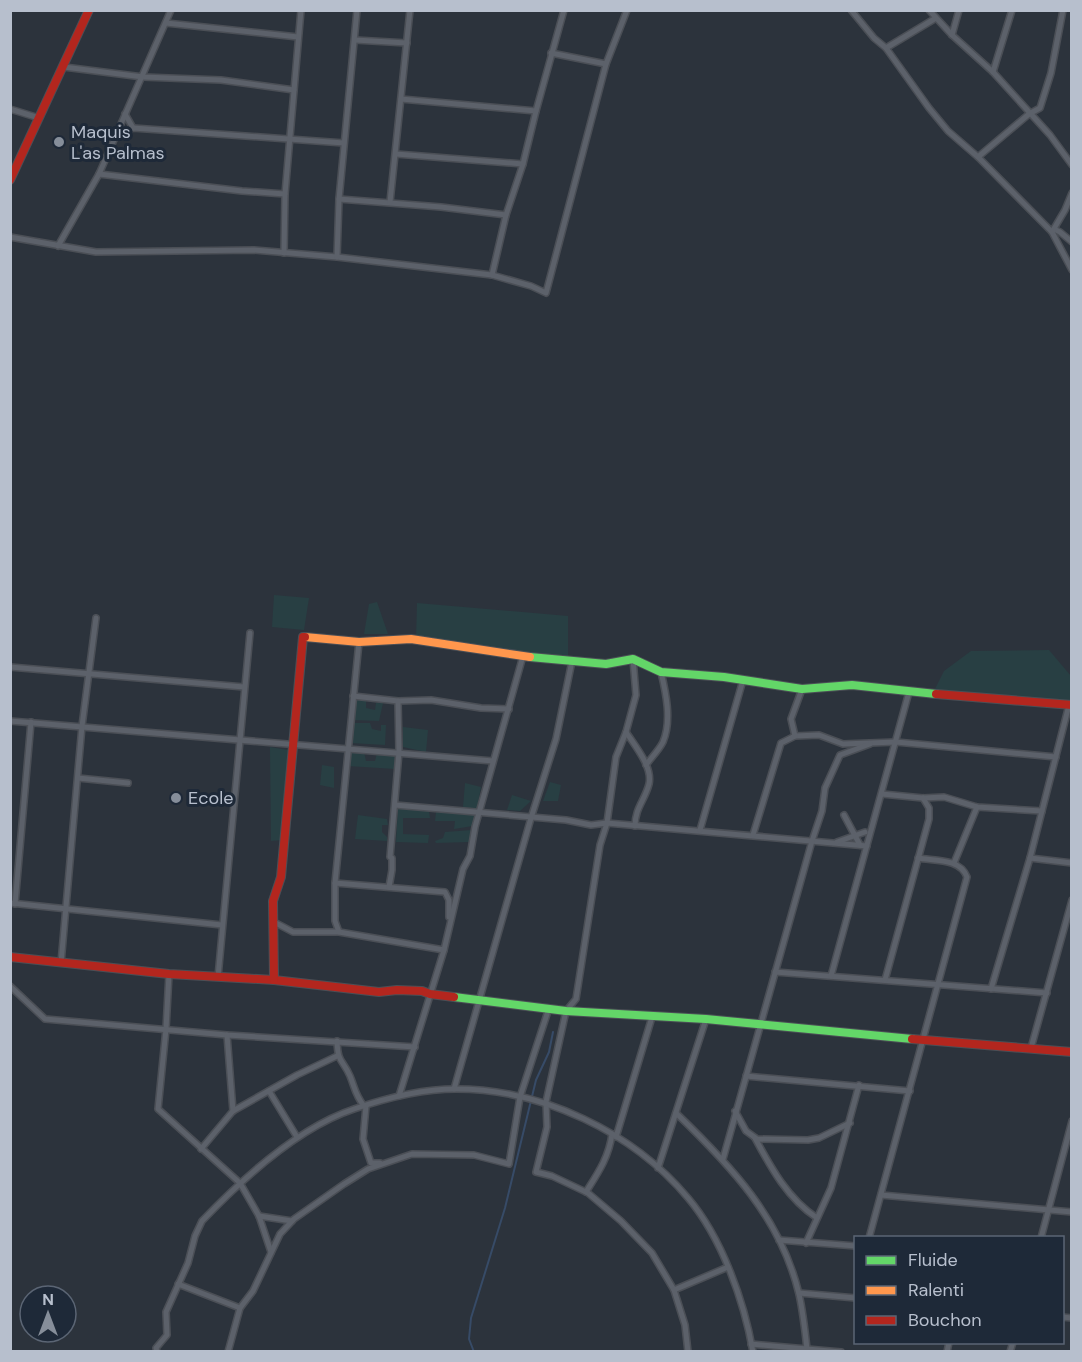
<svg xmlns="http://www.w3.org/2000/svg" width="1082" height="1362" font-family="'DM Sans',sans-serif">
<rect width="100%" height="100%" fill="#2c333c"/>
<!-- green -->
<g fill="#283f43">
<polygon points="274,595 309,598 304,630 272,627"/>
<polygon points="377,602 388,634 364,634 369,604"/>
<polygon points="417,603 568,616 568,660 416,639"/>
<polygon points="1049,650 1071,676 1071,703 934,691 944,671 971,651"/>
<polygon points="355,700 366,700 366,708 375,710 376,703 383,703 379,721 353,720"/>
<polygon points="353,723 370,723 372,729 381,731 381,725 386,725 385,745 351,743"/>
<polygon points="403,727 428,730 426,752 403,747"/>
<polygon points="270,747 288,750 283,840 271,841"/>
<polygon points="349,752 364,752 366,761 375,761 377,753 396,755 395,769 348,766"/>
<polygon points="322,765 334,767 334,788 320,785"/>
<polygon points="550,782 561,785 558,801 543,801"/>
<polygon points="465,783 481,787 477,809 463,807"/>
<polygon points="512,795 531,801 520,811 507,810"/>
<polygon points="398,808 429,811 430,818 403,818 403,834 429,835 428,843 396,842"/>
<polygon points="436,812 476,815 473,826 454,829 455,821 435,821"/>
<polygon points="358,815 387,819 388,825 382,825 382,832 387,837 387,841 355,839"/>
<polygon points="472,830 469,842 436,843 435,841 443,838 445,832"/>
</g>
<g fill="none" stroke-linecap="round" stroke-linejoin="round">
<!-- stream -->
<polyline stroke="#374b67" stroke-width="2" points="474,1352 469,1339 471,1318 505,1208 536,1080 549,1052 553,1032"/>
<!-- street casing -->
<g stroke="#4b4f56" stroke-width="8">
<g id="street">
<polyline points="851,10 874,38 886,48 929,108 948,131 978,157 1052,232 1072,270"/>
<polyline points="929,10 952,35 993,72 1050,135 1072,165"/>
<polyline points="166,23 298,37"/>
<polyline points="952,35 959,10"/>
<polyline points="355,40 407,43"/>
<polyline points="886,48 936,18"/>
<polyline points="551,53 606,64"/>
<polyline points="64,67 143,77 221,80 294,90"/>
<polyline points="993,72 1012,10"/>
<polyline points="401,99 536,111"/>
<polyline points="10,109 39,118"/>
<polyline points="125,114 133,128"/>
<polyline points="115,135 133,128 344,143"/>
<polyline points="396,154 523,164"/>
<polyline points="978,157 1029,114 1040,108 1051,73 1063,10"/>
<polyline points="99,174 242,191 285,194"/>
<polyline points="339,199 441,207 506,215"/>
<polyline points="390,202 410,10"/>
<polyline points="1054,229 1060,232 1072,242"/>
<polyline points="1052,232 1065,210 1072,193"/>
<polyline points="10,237 96,252 254,250 337,257 492,275 531,286 546,293 606,64 627,10"/>
<polyline points="58,246 99,174 171,10"/>
<polyline points="284,253 285,194 301,10"/>
<polyline points="337,257 339,199 357,10"/>
<polyline points="492,275 506,215 523,164 536,111 564,10"/>
<polyline points="633,659 636,695 626,732 616,757 607,823 600,845 576,999 566,1011 546,1102 547,1127 536,1172 552,1176 588,1193 621,1221 652,1253 674,1290 685,1325 688,1352"/>
<polyline points="10,667 244,687"/>
<polyline points="353,696 398,701 431,700 481,708 509,709"/>
<polyline points="10,721 493,761"/>
<path d="M 626,732 C 635,746 653,767 649,784 C 645,800 635,808 635,826"/>
<polyline points="795,736 819,735 843,744 896,742 1056,757"/>
<path d="M 646,765 C 651,758 659,750 663,742 C 672,721 666,693 661,672"/>
<polyline points="78,778 128,783"/>
<polyline points="882,794 923,798 944,797 977,807 1042,811"/>
<polyline points="395,805 566,820 591,825 607,823 867,846"/>
<polyline points="844,815 860,845"/>
<polyline points="700,830 743,680"/>
<polyline points="753,835 781,743 795,736 791,719 802,689"/>
<polyline points="837,842 865,832"/>
<polyline points="1030,858 1072,863"/>
<polyline points="954,863 977,807"/>
<polyline points="335,883 445,892 449,900 449,917"/>
<polyline points="389,887 392,870 392,858 390,857 399,752 398,701"/>
<polyline points="10,903 222,925"/>
<polyline points="15,904 31,722"/>
<polyline points="274,922 293,932 339,932 444,950"/>
<polyline points="339,932 335,921 335,883 359,642"/>
<polyline points="61,963 82,726 96,618"/>
<polyline points="775,972 1047,993"/>
<polyline points="169,974 166,1029 158,1109 240,1183 259,1216 271,1252"/>
<polyline points="831,976 909,692"/>
<polyline points="218,977 250,633"/>
<polyline points="885,980 929,819 929,808 923,798"/>
<polyline points="10,986 45,1019 227,1035 415,1047"/>
<polyline points="991,989 1030,858 1069,705"/>
<polyline points="227,1035 233,1111"/>
<path d="M 337,1041 C 338,1064 342,1058 350,1076 C 355,1088 355,1095 364,1106"/>
<polyline points="1031,1048 1072,900"/>
<polyline points="746,1076 910,1091"/>
<polyline points="454,1089 531,818 556,739 572,661"/>
<polyline points="269,1091 297,1137"/>
<polyline points="399,1096 444,950 463,869 470,856 475,827 523,656"/>
<polyline points="366,1106 363,1139 371,1163 380,1163"/>
<polyline points="735,1111 746,1131 757,1139 808,1140 819,1138 850,1123"/>
<path d="M 676,1113 C 730,1165 781,1218 799,1294 C 803,1312 805,1330 807,1349"/>
<polyline points="616,1137 652,1017"/>
<path d="M 755,1138 C 771,1168 788,1199 817,1218"/>
<polyline points="201,1149 233,1111 297,1075 337,1056"/>
<polyline points="723,1159 812,841 822,811 825,788 840,755 870,744"/>
<polyline points="658,1168 706,1019"/>
<path d="M 586,1192 C 598,1173 609,1157 612,1134"/>
<polyline points="881,1195 1072,1212"/>
<polyline points="259,1216 292,1221"/>
<path d="M 869,1238 L 967,877 C 960,858 935,861 918,858"/>
<polyline points="1041,1238 1072,1121"/>
<polyline points="779,1240 856,1246"/>
<polyline points="806,1243 831,1188 859,1085"/>
<polyline points="178,1284 240,1308"/>
<polyline points="674,1290 728,1267"/>
<polyline points="799,1293 856,1298"/>
<polyline points="1062,1317 1072,1318"/>
<polyline points="751,1344 841,1352"/>
<path d="M 157,1352 L 156,1348 L 167,1335 L 166,1312 L 188,1263 L 195,1236 L 202,1221 C 242,1179 297,1128 354,1109 C 386,1098 422,1089 456,1089 C 542,1089 633,1132 688,1198 C 722,1238 744,1301 753,1352"/>
<polyline points="228,1352 240,1308 253,1291 280,1234 294,1219 344,1184 368,1169 412,1154 474,1155 509,1164 520,1097 549,1008"/>
<polyline points="947,1352 949,1342"/>
<polyline points="1010,1352 1013,1342"/>
</g>
</g>
<!-- fast casing -->
<g stroke="#4b4f56" stroke-width="10">
<g id="fast">
<polyline points="530,657 606,664 633,659 661,672 724,677 802,689 852,685 936,694"/>
<polyline points="454,997 566,1011 706,1019 912,1039"/>
</g>
</g>
<!-- slow casing -->
<g stroke="#4b4f56" stroke-width="10">
<polyline id="slow" points="305,637 359,642 411,639 530,657"/>
</g>
<!-- jam casing -->
<g stroke="#4b4f56" stroke-width="10">
<g id="jam">
<polyline points="10,180 89,10"/>
<polyline points="936,694 1072,705"/>
<polyline points="10,957 169,974 274,980 379,992 397,990 422,991 430,994 454,997"/>
<polyline points="274,980 273,901 281,877 303,637 305,637"/>
<polyline points="912,1039 1072,1052"/>
</g>
</g>
<!-- street -->
<use href="#street" stroke="#5c616a" stroke-width="5"/>
<!-- fast -->
<use href="#fast" stroke="#63d668" stroke-width="8"/>
<!-- slow -->
<use href="#slow" stroke="#ff974d" stroke-width="8"/>
<!-- jam -->
<use href="#jam" stroke="#b3261e" stroke-width="8"/>
</g>
<!-- markers -->
<g fill="#868e9a" stroke="#1e2938" stroke-width="2">
<circle cx="59" cy="142" r="6"/>
<circle cx="176" cy="798" r="6"/>
</g>
<g text-anchor="middle" dominant-baseline="central" stroke-width="6" stroke-linejoin="round" paint-order="stroke">
<!-- poi labels -->
<g font-size="18" fill="#b7bfcd" stroke="#1e2938" text-anchor="start">
<text x="71" y="132">Maquis<tspan x="71" dy="21">L'as Palmas</tspan></text>
<text x="188" y="798">Ecole</text>
</g>
</g>
<!-- border -->
<rect width="1082" height="1362" fill="none" stroke="#b7bfcd" stroke-width="24"/>
<!-- legend -->
<rect x="854" y="1236" width="210" height="108" fill="#1e2938" stroke="#5b6574" stroke-width="1.5"/>
<rect x="866" y="1256" width="30" height="9" fill="#63d668" stroke="#5b6574" stroke-width="1.5"/>
<text x="908" y="1266" font-size="18" fill="#b7bfcd">Fluide</text>
<rect x="866" y="1286" width="30" height="9" fill="#ff974d" stroke="#5b6574" stroke-width="1.5"/>
<text x="908" y="1296" font-size="18" fill="#b7bfcd">Ralenti</text>
<rect x="866" y="1316" width="30" height="9" fill="#b3261e" stroke="#5b6574" stroke-width="1.5"/>
<text x="908" y="1326" font-size="18" fill="#b7bfcd">Bouchon</text>
<!-- north arrow -->
<g transform="translate(48 1314)"><circle r="28" fill="#1e2938" stroke="#5b6574" stroke-width="1.5"/>
<path d="M0-4.5L10 22L0 15L-10 22Z" fill="#868e9a"/>
<text y="-9" font-size="16" font-weight="bold" text-anchor="middle" fill="#b7bfcd">N</text>
</g>
</svg>
